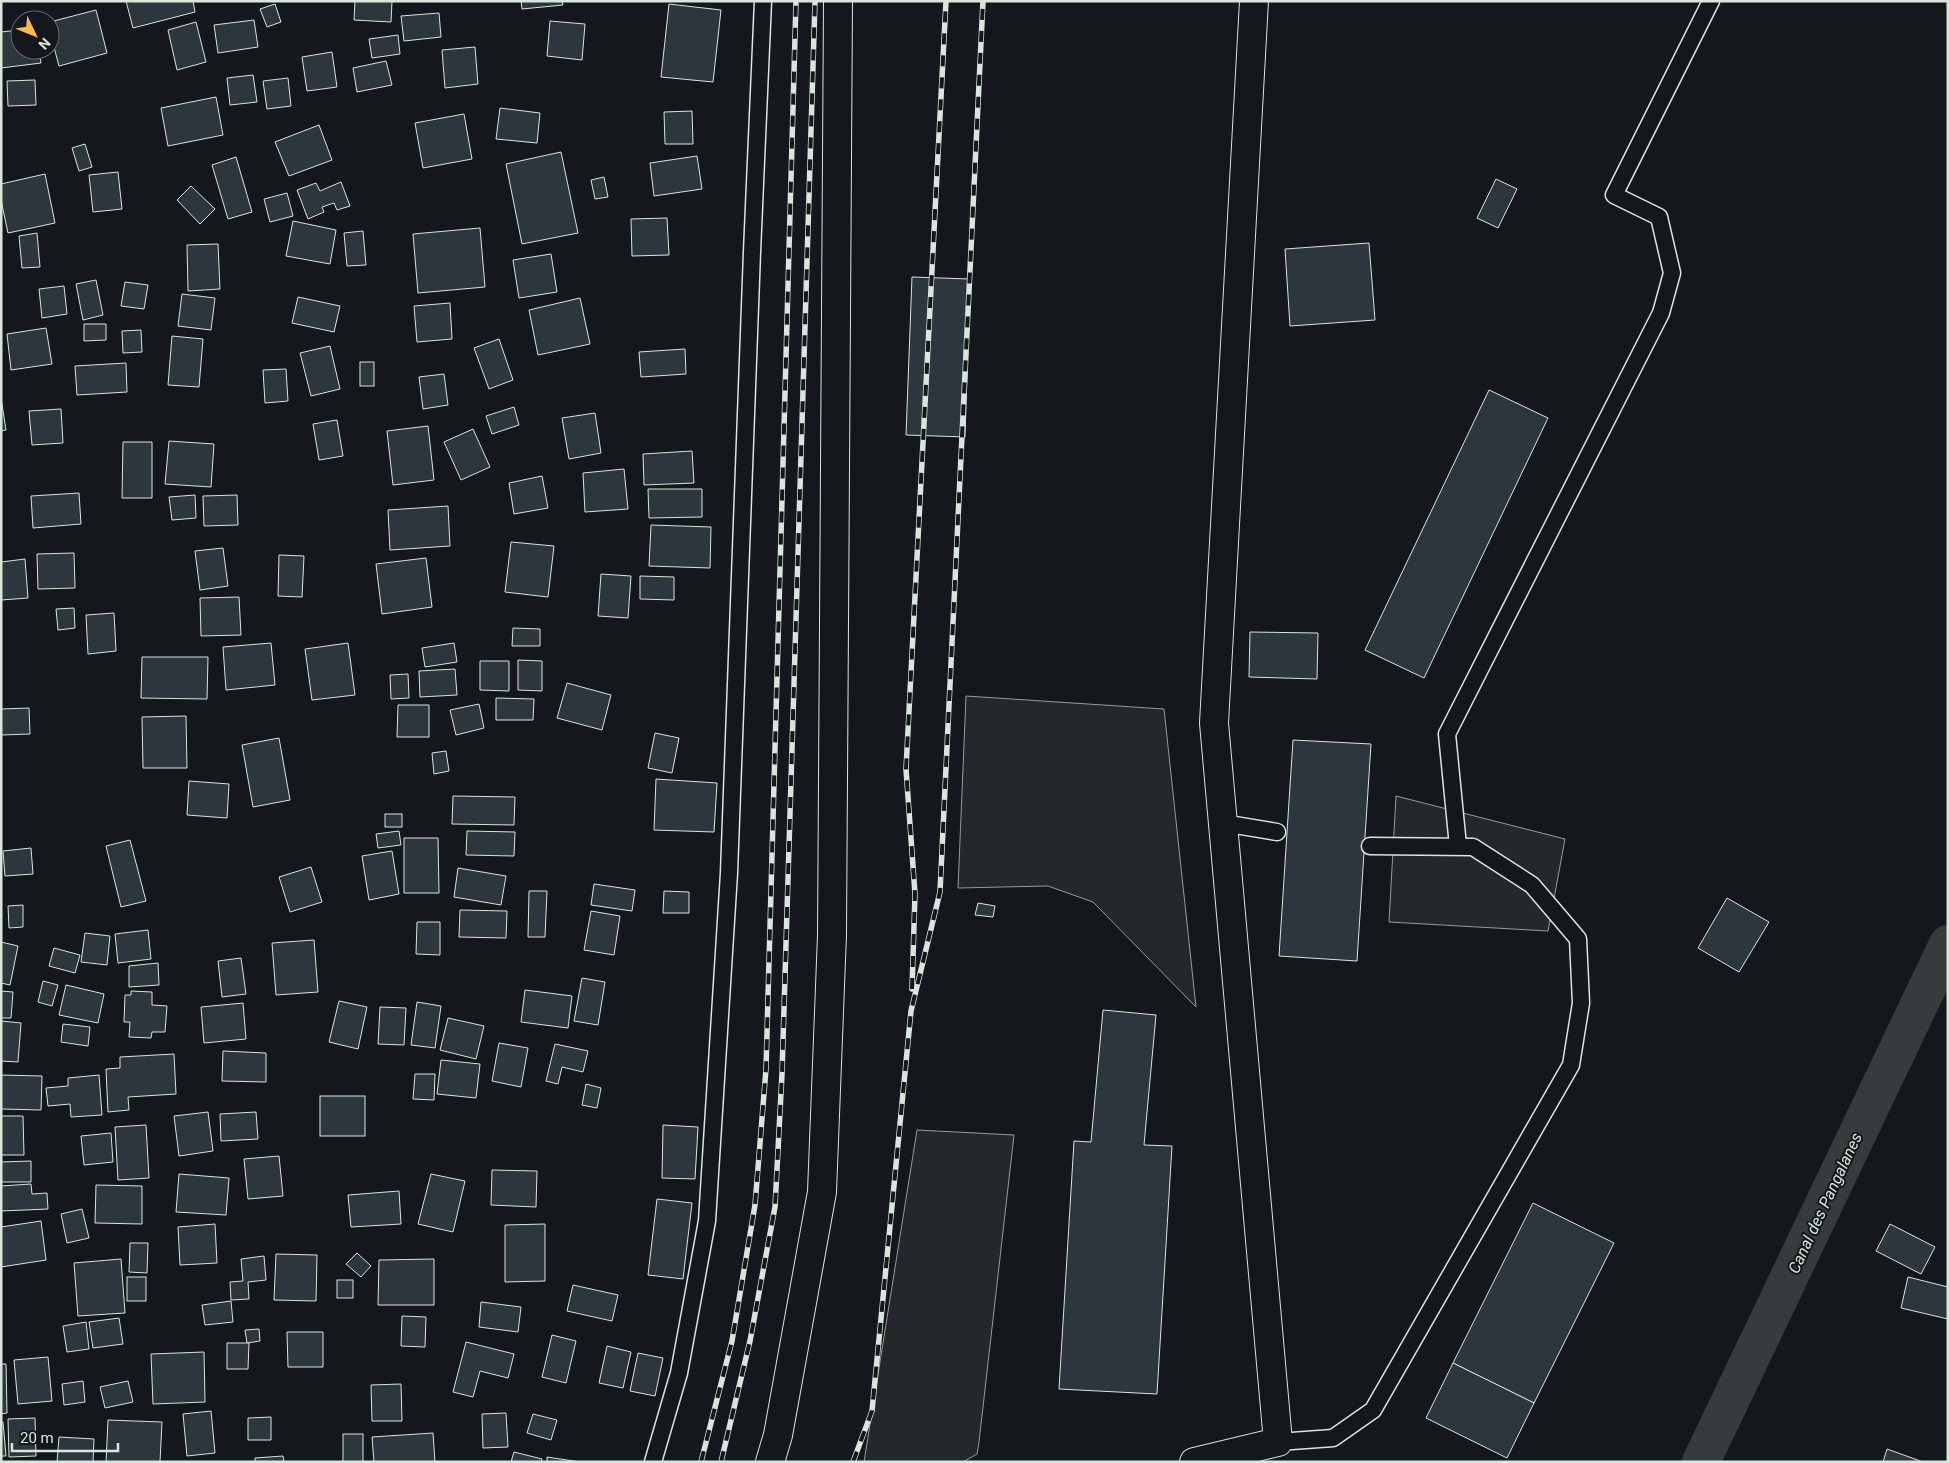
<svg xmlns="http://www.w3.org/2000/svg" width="1949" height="1463" font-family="Roboto,sans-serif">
<rect width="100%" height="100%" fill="#14181c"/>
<!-- parking -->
<g fill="#24282b" stroke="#939e99">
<polygon points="966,696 1164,709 1196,1007 1093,902 1048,886 958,888"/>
<polygon points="1396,796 1565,839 1548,931 1389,922"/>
<polygon points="917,1130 1014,1135 979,1442 977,1454 963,1462 864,1462"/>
</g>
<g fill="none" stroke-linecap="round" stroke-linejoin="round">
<!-- canal -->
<polyline stroke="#363b3e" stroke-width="38" points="1701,1462 1948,944"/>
</g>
<!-- building -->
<g fill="#2c363c" stroke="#d8e6dc">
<polygon points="126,1 193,1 195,12 133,28"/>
<polygon points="355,1 392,1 391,22 354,20"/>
<polygon points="521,1 562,1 563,5 522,9"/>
<polygon points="275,4 281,22 267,27 260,9"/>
<polygon points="669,4 721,10 713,82 661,77"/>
<polygon points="96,10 107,53 59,66 50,32 50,22"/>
<polygon points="439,13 441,37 404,41 401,16"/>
<polygon points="254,20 258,47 218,53 214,25"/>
<polygon points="550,21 585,24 582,60 547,56"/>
<polygon points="196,22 206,62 177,70 168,30"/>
<polygon points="20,30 20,50 39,50 41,63 1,68 1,32"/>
<polygon points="398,35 400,54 372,58 369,39"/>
<polygon points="475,47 478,84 445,88 442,50"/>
<polygon points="332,52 337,87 307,91 302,57"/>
<polygon points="386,61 392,85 357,92 353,68"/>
<polygon points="253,75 257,102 230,105 227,78"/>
<polygon points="288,78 291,106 267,109 263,81"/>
<polygon points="35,80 36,105 8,106 7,81"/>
<polygon points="216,97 223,135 168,146 161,108"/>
<polygon points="500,108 540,113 537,143 496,139"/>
<polygon points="692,111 693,144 665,144 664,112"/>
<polygon points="464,114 472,159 423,168 415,123"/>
<polygon points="319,125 332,160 289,176 275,142"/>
<polygon points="85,144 92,167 79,171 72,148"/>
<polygon points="561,152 578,233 522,244 506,164"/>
<polygon points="697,156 702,189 654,196 650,163"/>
<polygon points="236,157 252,212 228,219 212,165"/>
<polygon points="118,172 122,209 93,212 89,175"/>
<polygon points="45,174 55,223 8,233 1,200 1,184"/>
<polygon points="604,177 608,197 595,199 591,180"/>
<polygon points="1496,179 1517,189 1498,228 1477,218"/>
<polygon points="341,182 350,206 337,210 334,203 322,207 324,212 308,219 297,190 316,183 320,191"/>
<polygon points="191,186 215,209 200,224 177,200"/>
<polygon points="287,193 293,216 270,222 264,199"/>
<polygon points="667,218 669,255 632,256 631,219"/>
<polygon points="293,221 336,230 330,264 286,256"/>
<polygon points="480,228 485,287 418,293 413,234"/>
<polygon points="363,231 366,265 347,266 344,233"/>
<polygon points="37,233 40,267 22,268 19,236"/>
<polygon points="1369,243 1375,320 1290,326 1285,249"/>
<polygon points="218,244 220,289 188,291 187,245"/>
<polygon points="551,254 557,292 519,298 513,260"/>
<polygon points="912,277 970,279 965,437 906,435"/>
<polygon points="96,280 103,315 83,320 76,284"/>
<polygon points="125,282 148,285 144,309 121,306"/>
<polygon points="64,286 67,314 42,318 39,289"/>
<polygon points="182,294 215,298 211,330 178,326"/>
<polygon points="298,297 340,306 334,332 292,323"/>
<polygon points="580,298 590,344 538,355 529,310"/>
<polygon points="450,303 452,339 417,342 414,306"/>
<polygon points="84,324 106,324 106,340 84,341"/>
<polygon points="46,328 52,364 11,370 7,334"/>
<polygon points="141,330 142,352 123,353 122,331"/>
<polygon points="172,336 203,339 199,387 168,385"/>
<polygon points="499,339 513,380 489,389 474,348"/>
<polygon points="330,346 340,389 311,396 300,353"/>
<polygon points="685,349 686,374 641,377 639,352"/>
<rect x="360" y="362" width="14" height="24"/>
<polygon points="126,363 127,392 77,395 75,366"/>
<polygon points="286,369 288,401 265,403 263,370"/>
<polygon points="444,374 448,405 423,409 419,377"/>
<polygon points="1489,390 1548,418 1424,678 1365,650"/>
<polygon points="1,398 6,430 1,431"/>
<polygon points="514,407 519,425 492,434 486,416"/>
<polygon points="61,409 63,443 32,445 29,411"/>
<polygon points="595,413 601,453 569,459 562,418"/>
<polygon points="337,420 343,456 319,460 313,424"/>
<polygon points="428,426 434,480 393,485 387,431"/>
<polygon points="473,429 490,467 461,480 444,442"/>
<polygon points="169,441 214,444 211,487 165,484"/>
<polygon points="123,442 152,442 152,498 122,498"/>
<polygon points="692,451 694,483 644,485 643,454"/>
<polygon points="624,469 628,509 585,512 583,473"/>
<polygon points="542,476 548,508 514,514 509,483"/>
<polygon points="648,489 702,489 702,517 649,518"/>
<polygon points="79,493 81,524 33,528 31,496"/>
<polygon points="195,495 196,518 172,520 169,497"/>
<polygon points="237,495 238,525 204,526 203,496"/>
<polygon points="448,506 450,546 390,550 388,510"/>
<polygon points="651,525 711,527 710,568 649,566"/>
<polygon points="511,542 554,546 548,597 505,592"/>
<polygon points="223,548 228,586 200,590 195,551"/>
<polygon points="74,553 75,588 38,589 37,554"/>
<polygon points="279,555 304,556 302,597 278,596"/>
<polygon points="426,558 432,607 382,614 376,564"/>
<polygon points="25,559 28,598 1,600 1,562"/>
<polygon points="601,574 631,576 628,618 598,616"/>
<polygon points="640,576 674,577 674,600 640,599"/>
<polygon points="239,597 241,635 201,636 200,598"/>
<polygon points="74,608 75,628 58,630 56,609"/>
<polygon points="114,613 116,651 88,654 86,615"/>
<polygon points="513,628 540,629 540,646 512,646"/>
<polygon points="1250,632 1318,633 1317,679 1249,677"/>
<polygon points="271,643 275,685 226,690 223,647"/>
<polygon points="348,643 355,695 312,700 305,649"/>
<polygon points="454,643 457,662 425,667 422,648"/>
<polygon points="142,657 208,657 207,699 141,698"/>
<polygon points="518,660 542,661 542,691 518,690"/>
<polygon points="480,661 509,661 509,691 480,690"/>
<polygon points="455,669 457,695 420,697 419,671"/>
<polygon points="408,674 409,698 391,699 390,675"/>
<polygon points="567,683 611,695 602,730 557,718"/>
<polygon points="496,698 534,699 533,720 496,720"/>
<polygon points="479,704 484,728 456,735 450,710"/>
<polygon points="398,705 429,705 429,737 397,737"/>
<polygon points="29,708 30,734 1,735 1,709"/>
<polygon points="186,716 187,768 143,768 142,717"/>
<polygon points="655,733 679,738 672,773 648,768"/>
<polygon points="279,738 290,800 253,807 242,745"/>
<polygon points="1293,740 1371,744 1357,961 1279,956"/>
<polygon points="446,751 449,771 434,774 432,753"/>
<polygon points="656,779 717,783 714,832 654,830"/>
<polygon points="189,781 229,784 227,818 187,815"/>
<polygon points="453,796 515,797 514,825 452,824"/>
<rect x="385" y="814" width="17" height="13"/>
<polygon points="399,831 401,845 378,848 376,834"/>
<polygon points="467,831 515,832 514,856 466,855"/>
<polygon points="404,838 438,838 439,893 404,893"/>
<polygon points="130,840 146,901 121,907 106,846"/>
<polygon points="31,848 33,874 5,876 3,851"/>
<polygon points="392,851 399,894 369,900 362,856"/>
<polygon points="311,867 322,902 290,912 279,877"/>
<polygon points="458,868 506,876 501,905 454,897"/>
<polygon points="594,884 635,890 632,911 591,905"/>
<polygon points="529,891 547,891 545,937 528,937"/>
<polygon points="664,891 689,892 689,913 663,913"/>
<polygon points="1727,898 1769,922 1739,972 1698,948"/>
<polygon points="978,903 995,906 993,917 975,915"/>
<polygon points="23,905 23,927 9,928 8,906"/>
<polygon points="460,910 507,911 506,938 459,937"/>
<polygon points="591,911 620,916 614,955 584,950"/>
<polygon points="417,922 440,922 440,955 416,954"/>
<polygon points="148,930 151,959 118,963 115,934"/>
<polygon points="85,933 110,936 107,965 81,962"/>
<polygon points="314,940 318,992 276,995 272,943"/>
<polygon points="1,942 18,946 10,985 1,983"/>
<polygon points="54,948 80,955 75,973 49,966"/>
<polygon points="241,958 246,994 222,997 218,961"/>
<polygon points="158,963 159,985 129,987 129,966"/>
<polygon points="582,978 605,982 598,1025 574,1021"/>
<polygon points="43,981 58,985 52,1006 38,1002"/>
<polygon points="66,985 104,994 98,1023 59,1015"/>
<polygon points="525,990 572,996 568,1028 521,1022"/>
<polygon points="1,991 13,992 11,1018 1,1018"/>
<polygon points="131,991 152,992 152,1005 167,1006 165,1032 152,1032 151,1038 129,1037 130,1022 124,1022 125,995 131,995"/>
<polygon points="339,1001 367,1007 358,1049 329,1042"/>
<polygon points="417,1002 441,1006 435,1048 411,1045"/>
<polygon points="243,1003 246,1039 204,1043 201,1007"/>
<polygon points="380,1007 406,1008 404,1045 378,1044"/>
<polygon points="1103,1010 1156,1015 1144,1145 1172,1146 1157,1394 1059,1389 1074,1141 1091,1142"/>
<polygon points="448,1018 484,1026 476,1059 440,1050"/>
<polygon points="1,1021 21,1023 18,1062 1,1061"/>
<polygon points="63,1024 90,1027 88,1046 61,1042"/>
<polygon points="499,1043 528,1048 521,1087 492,1081"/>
<polygon points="555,1044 588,1051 583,1072 562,1067 558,1084 546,1081"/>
<polygon points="223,1051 266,1053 266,1082 222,1081"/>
<polygon points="174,1054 176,1094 128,1097 129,1110 108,1112 106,1069 120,1068 120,1057"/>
<polygon points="441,1060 480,1064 476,1098 437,1094"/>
<polygon points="415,1074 435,1074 434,1100 413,1099"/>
<polygon points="1,1075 42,1076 41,1110 1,1109"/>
<polygon points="99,1075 102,1115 71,1117 70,1104 48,1106 46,1088 68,1086 68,1078"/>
<polygon points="586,1084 601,1088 597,1108 582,1105"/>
<rect x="320" y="1096" width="45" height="40"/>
<polygon points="208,1112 213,1151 179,1156 174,1116"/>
<polygon points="256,1112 258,1139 221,1141 220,1114"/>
<polygon points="1,1116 23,1116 24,1155 1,1155"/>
<polygon points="146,1125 149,1178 118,1180 115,1127"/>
<polygon points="663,1125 698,1127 695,1179 662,1178"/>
<polygon points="111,1133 113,1162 84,1165 81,1136"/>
<polygon points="279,1156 283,1196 248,1199 244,1159"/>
<polygon points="31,1161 31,1182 1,1182 1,1162"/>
<polygon points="492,1170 537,1171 536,1207 491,1205"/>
<polygon points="179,1174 229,1178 226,1215 176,1212"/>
<polygon points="431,1174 465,1181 453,1232 418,1224"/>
<polygon points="31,1184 32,1194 47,1193 48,1209 1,1211 1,1186"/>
<polygon points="96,1185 142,1186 142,1224 95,1223"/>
<polygon points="399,1191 401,1224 351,1227 348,1195"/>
<polygon points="657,1199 692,1203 683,1279 648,1275"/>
<polygon points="1533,1203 1614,1243 1534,1403 1453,1363"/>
<polygon points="82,1209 89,1238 67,1243 61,1214"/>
<polygon points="41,1221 46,1260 1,1267 1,1227"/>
<polygon points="215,1224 217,1263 180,1265 178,1227"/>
<polygon points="545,1224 545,1281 505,1282 505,1225"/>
<polygon points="1890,1224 1935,1247 1921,1274 1876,1251"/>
<polygon points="130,1243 148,1243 147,1273 129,1272"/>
<polygon points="357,1253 371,1266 361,1277 346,1264"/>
<polygon points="276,1254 317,1255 316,1301 274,1300"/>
<polygon points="264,1256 266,1280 248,1282 249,1299 231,1300 230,1282 243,1281 241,1259"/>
<polygon points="121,1259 125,1313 78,1316 74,1263"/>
<polygon points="434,1259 434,1305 378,1305 379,1260"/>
<rect x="127" y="1277" width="19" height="24"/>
<polygon points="1908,1277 1948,1287 1948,1319 1901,1308"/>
<rect x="337" y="1280" width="16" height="18"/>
<polygon points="573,1285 618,1295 612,1321 567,1311"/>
<polygon points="231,1301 233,1322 205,1325 202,1305"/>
<polygon points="481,1302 521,1307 518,1332 479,1327"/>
<polygon points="402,1316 426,1317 425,1347 401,1346"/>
<polygon points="119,1318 123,1344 93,1348 89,1322"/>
<polygon points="86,1322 89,1349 67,1352 63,1326"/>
<polygon points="259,1329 260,1341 247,1343 245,1330"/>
<polygon points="287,1332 323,1332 323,1367 288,1367"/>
<polygon points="552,1335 576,1341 566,1383 542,1377"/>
<polygon points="466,1342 514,1354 508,1378 480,1371 473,1397 453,1392"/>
<polygon points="227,1343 249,1343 248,1369 227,1369"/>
<polygon points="607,1346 631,1352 623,1388 599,1383"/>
<polygon points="204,1352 205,1402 153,1404 151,1354"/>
<polygon points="638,1353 663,1358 655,1396 630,1391"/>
<polygon points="48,1357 52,1401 18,1404 14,1360"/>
<polygon points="1453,1363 1534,1403 1507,1458 1426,1418"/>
<polygon points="1,1364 6,1364 7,1413 1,1414"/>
<polygon points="83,1381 85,1402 64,1405 62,1384"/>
<polygon points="128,1381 133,1402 105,1408 100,1387"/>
<polygon points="401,1384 402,1421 372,1421 371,1385"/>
<polygon points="211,1411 215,1453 187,1456 183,1414"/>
<polygon points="506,1413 508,1447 483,1448 482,1414"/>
<polygon points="533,1414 557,1420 551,1440 527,1433"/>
<polygon points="271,1417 271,1440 248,1440 248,1418"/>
<polygon points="35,1418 36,1456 9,1457 8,1419"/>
<polygon points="108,1420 162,1422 160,1462 106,1462"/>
<polygon points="1,1422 3,1422 6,1456 1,1456"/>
<polygon points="433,1433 435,1462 374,1462 372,1437"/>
<rect x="343" y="1434" width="20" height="28"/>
<polygon points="59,1437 94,1439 93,1462 57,1462"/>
<polygon points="1887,1449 1923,1462 1883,1462"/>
<polygon points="514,1452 542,1459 541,1462 511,1462"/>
<polygon points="283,1456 284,1462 255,1462 255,1458"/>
<polygon points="547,1457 580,1462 547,1462"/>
</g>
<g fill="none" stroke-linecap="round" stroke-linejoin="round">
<!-- service casing -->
<g stroke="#d8e6dc" stroke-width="19">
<g id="service">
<polyline points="1223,823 1277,832"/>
<polyline points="1458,846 1447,734 1661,313 1672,273 1659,217 1614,195 1711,1"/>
<polyline points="1278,1442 1333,1438 1373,1410 1571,1065 1581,1003 1578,939 1532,885 1473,847 1370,846"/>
<polyline points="653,1462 679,1373 707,1221 729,873 752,252 763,1"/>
</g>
</g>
<!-- minor casing -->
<g stroke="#d8e6dc" stroke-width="30">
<polyline id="minor" points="1194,1462 1278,1442 1214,723 1254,1"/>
</g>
<!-- primary casing -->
<g stroke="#d8e6dc" stroke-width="30">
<polyline id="primary" points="770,1462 778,1435 822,1192 832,935 838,1"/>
</g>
<!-- service -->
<use href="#service" stroke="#14181c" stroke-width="16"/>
<!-- minor -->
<use href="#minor" stroke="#14181c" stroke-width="28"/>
<!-- primary -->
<use href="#primary" stroke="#14181c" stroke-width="28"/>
<!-- rail casing -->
<g stroke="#d8e6dc" stroke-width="5.5">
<g id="rail">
<polyline points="912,989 915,894 906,769 946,1"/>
<polyline points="701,1462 732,1341 755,1205 766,1069 796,1"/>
<polyline points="721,1462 750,1341 775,1207 782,1074 815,1"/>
<polyline points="853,1462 872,1411 911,1011 940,892 983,1"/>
</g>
</g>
<!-- rail -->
<use href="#rail" stroke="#14181c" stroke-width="4" stroke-dasharray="11" stroke-linecap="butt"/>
</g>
<g text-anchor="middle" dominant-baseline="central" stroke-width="4" stroke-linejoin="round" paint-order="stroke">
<!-- water labels -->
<g font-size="16" font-style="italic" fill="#d8e6dc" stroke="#14181c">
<text transform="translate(1825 1203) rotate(-65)">Canal des Pangalanes</text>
</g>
</g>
<!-- border -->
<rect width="1949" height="1463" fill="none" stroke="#d8e6dc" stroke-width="5"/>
<!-- north arrow -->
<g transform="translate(35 35) rotate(133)"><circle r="24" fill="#14181c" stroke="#626a69"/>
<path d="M0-4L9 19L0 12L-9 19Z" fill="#ffb74d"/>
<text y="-8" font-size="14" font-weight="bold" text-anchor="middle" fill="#d8e6dc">N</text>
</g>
<!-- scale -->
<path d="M12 1443v8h106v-8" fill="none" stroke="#d8e6dc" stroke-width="2.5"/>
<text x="20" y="1443" font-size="15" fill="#d8e6dc" stroke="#14181c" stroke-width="4" paint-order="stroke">20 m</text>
</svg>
